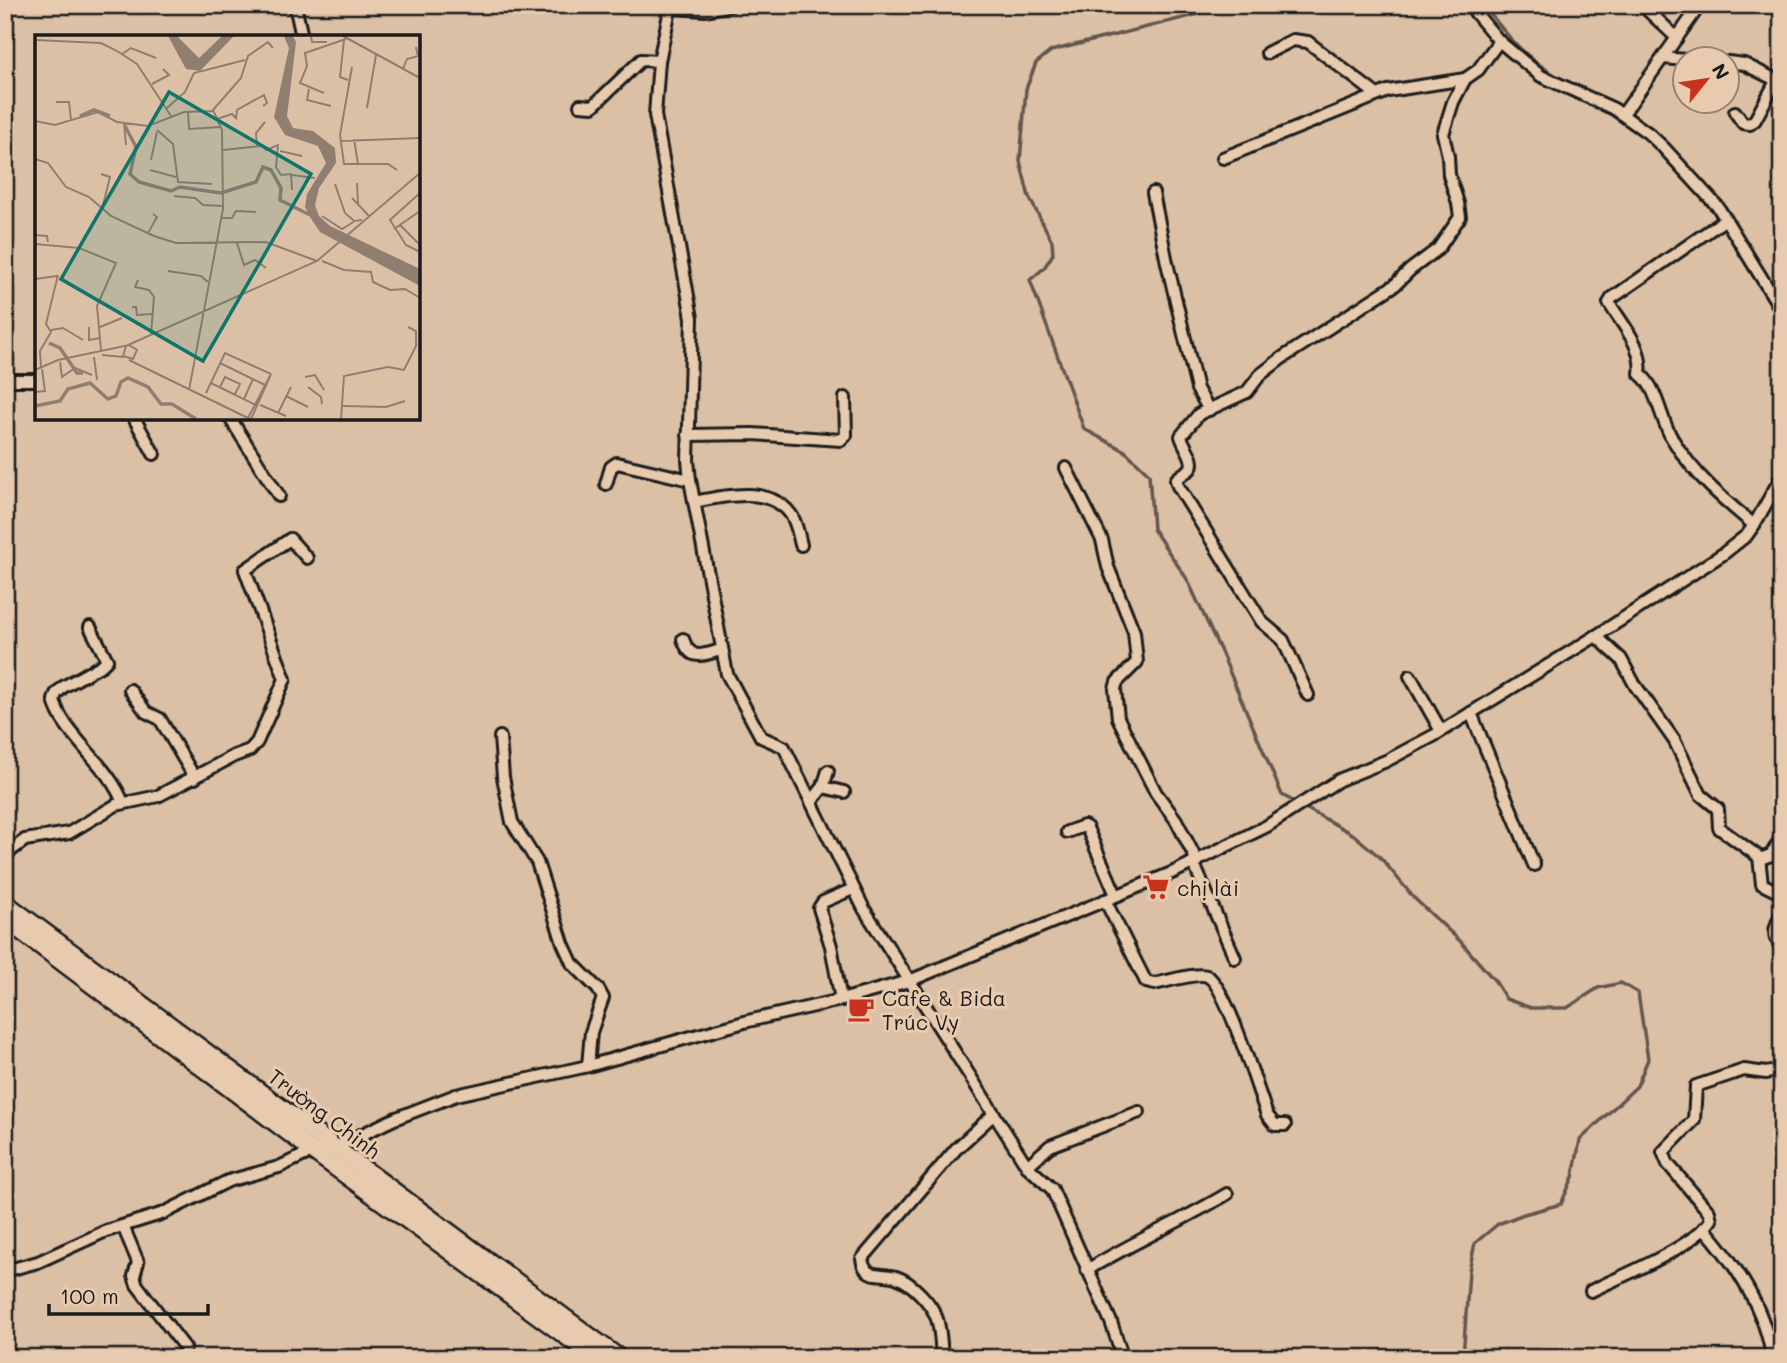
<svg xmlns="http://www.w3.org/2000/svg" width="1787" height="1363" font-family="Mali,sans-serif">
<rect width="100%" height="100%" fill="#dcc0a6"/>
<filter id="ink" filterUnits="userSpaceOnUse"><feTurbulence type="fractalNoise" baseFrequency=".0143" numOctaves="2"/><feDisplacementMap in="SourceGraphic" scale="14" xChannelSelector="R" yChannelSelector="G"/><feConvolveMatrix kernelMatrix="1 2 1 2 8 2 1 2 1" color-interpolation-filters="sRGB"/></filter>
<g filter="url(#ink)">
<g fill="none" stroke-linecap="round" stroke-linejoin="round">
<!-- stream -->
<g stroke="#62574e" stroke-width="3.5">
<polyline points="1213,5 1199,14 1051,51 1036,63 1026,89 1020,161 1029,197 1052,241 1053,254 1044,268 1030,280 1084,429 1125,451 1149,474 1153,529 1187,579 1222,654 1282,795 1354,835 1381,858 1414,898 1460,941 1495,981 1506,999 1531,1008 1567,1008 1598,988 1621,983 1638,993 1648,1059 1637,1086 1580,1140 1573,1177 1561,1204 1524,1214 1498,1224 1475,1243 1469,1271 1463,1358"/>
<polyline points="1239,5 1242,5"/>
<path d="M 1483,5 C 1511,40 1525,59 1565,81"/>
<polyline points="1659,136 1716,197"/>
<polyline points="1723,206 1782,300"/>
</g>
<!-- minor casing -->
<g stroke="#1c1c1c" stroke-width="16">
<g id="minor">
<polyline points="295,5 302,37"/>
<polyline points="671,5 659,61 655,115 692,318 688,460 690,480 727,674 761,737 784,747 864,909 1027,1166 1052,1189 1111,1322 1123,1358"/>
<polyline points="1469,5 1499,41 1541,76 1614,109 1648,133 1663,147 1718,207 1782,311"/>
<polyline points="1642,5 1677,38"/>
<polyline points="670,8 706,10 731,5"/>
<polyline points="1267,53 1293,40 1308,42 1377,95"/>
<polyline points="1663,58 1686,60"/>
<polyline points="1728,62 1744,64 1782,83"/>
<polyline points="580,105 593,106 641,60 659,61"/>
<polyline points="1735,112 1743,123 1750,124 1755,120 1776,81"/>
<polyline points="1623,114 1700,5"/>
<polyline points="1223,158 1388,91 1465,79 1478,70 1499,41"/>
<polyline points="1153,193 1167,263 1197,389 1209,410"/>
<path d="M 1726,219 L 1612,298 L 1609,303 C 1623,325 1644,348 1640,374 C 1658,388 1660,420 1673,440 C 1694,475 1724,500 1754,525"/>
<polyline points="5,380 37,380"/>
<polyline points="134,418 154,454"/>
<polyline points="230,418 279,496"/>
<polyline points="688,435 752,434 841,440 846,435 845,398"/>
<polyline points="1066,468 1102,540 1108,567 1134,632 1137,662 1117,682 1115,689 1118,718 1156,793 1176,820 1197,861"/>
<polyline points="606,484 611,467 617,463 690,480"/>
<path d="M 694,502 C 723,496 774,484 793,518 C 797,526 799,536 801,545"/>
<path d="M 90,627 L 107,660 L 102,665 L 63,687 L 56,694 L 54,700 C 62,734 110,766 123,803"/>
<polyline points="1596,636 1621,659 1635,685 1674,740 1701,795 1718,809 1719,828 1759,857 1762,884 1782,894"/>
<path d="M 683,639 C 691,662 702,655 721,650"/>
<polyline points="1410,676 1441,731"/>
<polyline points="130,690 146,712 160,719 195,778"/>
<path d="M 1308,695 L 1283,640 L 1262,622 L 1178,486 L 1176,480 C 1180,475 1186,473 1190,469 C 1197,460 1183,446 1181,436 L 1199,414 L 1247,392 L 1260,375 L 1282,358 L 1395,285 L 1410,270 L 1438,249 L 1460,217 L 1458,203 L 1449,175 L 1448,156 L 1443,134 L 1453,102 L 1465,79"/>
<polyline points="1471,713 1534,865"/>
<polyline points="500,737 503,777 512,822 537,862 563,943 572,963 598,989 603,998 591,1032 588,1066"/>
<polyline points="823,787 844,792"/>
<polyline points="812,801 823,787 828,771"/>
<polyline points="1067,832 1084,826 1087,828 1116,895"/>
<polyline points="5,855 25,840 69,833 116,805 158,796 234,756 250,750 257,742 285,679 245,570 290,539 307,558"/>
<polyline points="1760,859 1771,855 1782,836"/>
<polyline points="1193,862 1235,958"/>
<path d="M 1105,900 L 1146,982 L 1154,984 C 1164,982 1199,972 1207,976 C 1226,984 1258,1091 1267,1115 L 1275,1125 L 1285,1125"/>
<path d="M 1782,913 C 1776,924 1770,936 1782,946"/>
<polyline points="841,1000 831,946 819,908 823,902 853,889"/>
<polyline points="1027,1166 1050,1146 1139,1112"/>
<polyline points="123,1226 138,1262 134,1276 137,1285 185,1348"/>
<path d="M 1704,1228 C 1735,1263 1766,1310 1772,1358"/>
<path d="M 1087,1270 C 1133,1242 1182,1221 1227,1194"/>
<polyline points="5,1271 38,1262 106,1231 164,1213 228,1181 279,1167 313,1151 336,1147 394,1119 456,1095 588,1066 748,1021 841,1000 909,981 1174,872 1267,826 1339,780 1386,761 1435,735 1596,636 1723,554 1747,535 1754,525 1782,476"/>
<path d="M 1591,1291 C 1623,1275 1691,1249 1711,1220 L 1709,1212 L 1668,1164 L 1663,1152 L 1694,1120 L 1696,1086 L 1744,1070 L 1766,1073 L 1782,1070"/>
<path d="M 942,1358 C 941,1346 941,1331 937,1319 C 932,1304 912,1282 896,1277 C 881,1272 865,1280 862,1259 L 956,1149 L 994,1114"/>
</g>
</g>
<!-- highway casing -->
<g stroke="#1c1c1c" stroke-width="21">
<g id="highway">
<polyline points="5,903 619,1358"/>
<polyline points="5,919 313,1151 596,1358"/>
</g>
</g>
<!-- minor -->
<use href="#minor" stroke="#e8cbaf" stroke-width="10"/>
<!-- highway -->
<use href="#highway" stroke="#e8cbaf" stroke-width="16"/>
</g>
</g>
<!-- icons -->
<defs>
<g id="supermarket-bare" transform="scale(2.1)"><path d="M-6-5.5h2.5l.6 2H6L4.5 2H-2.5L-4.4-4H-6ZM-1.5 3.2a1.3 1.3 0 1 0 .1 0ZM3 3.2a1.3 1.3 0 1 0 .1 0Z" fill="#c8321e" stroke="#e8cbaf" stroke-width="2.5" paint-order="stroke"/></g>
<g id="cafe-bare" transform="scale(2.1)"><path d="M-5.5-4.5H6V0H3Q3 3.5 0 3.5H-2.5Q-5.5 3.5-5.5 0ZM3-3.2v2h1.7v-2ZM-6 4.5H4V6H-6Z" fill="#c8321e" stroke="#e8cbaf" stroke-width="2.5" paint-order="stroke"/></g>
</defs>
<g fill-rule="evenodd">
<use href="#supermarket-bare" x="1156" y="887"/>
<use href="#cafe-bare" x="861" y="1009"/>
</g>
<g text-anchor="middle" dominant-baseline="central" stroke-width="6" stroke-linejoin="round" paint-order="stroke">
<!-- poi labels -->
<g font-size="21" fill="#1c1c1c" stroke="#e8cbaf" text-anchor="start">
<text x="1177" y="887">chị lài</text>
<text x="882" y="997">Cafe &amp; Bida<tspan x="882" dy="24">Trúc Vy</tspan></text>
</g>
<!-- street labels -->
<g font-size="21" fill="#1c1c1c" stroke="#e8cbaf">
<text transform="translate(325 1113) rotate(37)">Trường Chinh</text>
</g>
</g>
<!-- overview -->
<g transform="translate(35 35)">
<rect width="385" height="385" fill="#dcc0a6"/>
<path d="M 133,1 L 142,1 L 164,23 L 187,1 L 199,1 L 165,36 L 151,34 ZM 249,1 L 258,1 L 261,7 L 252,81 L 258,93 L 278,96 L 300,113 L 301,128 L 284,153 L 280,170 L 284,181 L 295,191 L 385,234 L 385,251 L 285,197 L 275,182 L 270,172 L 272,159 L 291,128 L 283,111 L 250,100 L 239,82 L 254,13 Z" fill="#907e70"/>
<path fill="none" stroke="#907e70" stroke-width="3.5" d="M 45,81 L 59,75 L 75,81M 90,91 L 101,112 L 95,139 L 104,147 L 136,156 L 145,152 L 186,158 L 221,147 L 228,132 L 236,135 L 246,153 L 245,165 L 275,180M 14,308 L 25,313 L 42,338 L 48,338M 0,371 L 25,366 L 33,354 L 55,348 L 73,364 L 81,361 L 86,347 L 93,343 L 113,352 L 126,369 L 137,369 L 161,384"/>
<path fill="none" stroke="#8f7e6f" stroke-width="2" d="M 276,1 L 277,7 L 292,7M 308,1 L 385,43M 0,5 L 66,8 L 82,16 L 102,29 L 136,81M 309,5 L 305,42 L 313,45M 87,19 L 96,13 L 121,23M 317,32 L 305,100 L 309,129 L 353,129 L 362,135M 368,34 L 372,24 L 383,21 L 381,12M 117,49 L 134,40 L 128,34M 274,54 L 272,65 L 296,71M 289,58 L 265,48 L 272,31 L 270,18 L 311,4M 21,67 L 34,67 L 36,85M 132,73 L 150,57 L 159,38 L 210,25M 332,73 L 341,20M 153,77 L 154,94 L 186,92M 182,84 L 197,79 L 201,83 L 202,75 L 229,60 L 232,68 L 228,71M 0,86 L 20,90 L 63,77 L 82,87 L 113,91 L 149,77 L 178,76M 89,87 L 91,110M 122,95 L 138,109 L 143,147 L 177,149M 319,104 L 323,129M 307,106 L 385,103M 222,112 L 221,98 L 230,87M 188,115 L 227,111 L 231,115 L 243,110 L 241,132 L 246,140 L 256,139 L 257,155M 245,116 L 267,121M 0,124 L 13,128 L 31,152 L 54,162 L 76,181 L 119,201 L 141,208 L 231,207 L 282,226M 116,125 L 122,97M 115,135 L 141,142M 66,139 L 75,142 L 67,174M 257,140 L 280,143M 322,148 L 323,169M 300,149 L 310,178 L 319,186 L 327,185M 385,158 L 355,185 L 371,210 L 385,217M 139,161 L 160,163 L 168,170 L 188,171M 317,163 L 334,181M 287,181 L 307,194 L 320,186M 186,183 L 197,183 L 201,176 L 221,177M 0,189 L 0,200 L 12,201 L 13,207M 365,190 L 385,210M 359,194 L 385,176M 113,198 L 122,182 L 118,179M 202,208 L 209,230 L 220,225 L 231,233M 0,209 L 44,213 L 81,228 L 62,271 L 66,315M 287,226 L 309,235 L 336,237 L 338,247 L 355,255 L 370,254 L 385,263M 133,236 L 166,241 L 173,247M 0,244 L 22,241M 103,245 L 100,252 L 114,255 L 119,262 L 116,299M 97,272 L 101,272 L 102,280 L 117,279M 54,292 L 54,305 L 65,303M 65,292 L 87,283M 16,295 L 28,293 L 48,305M 93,310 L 282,226 L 385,138M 67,320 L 89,322M 59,322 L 62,345M 94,325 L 215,384M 25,327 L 27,342 L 40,333 L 57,340M 185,328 L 232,351M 6,332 L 5,316 L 16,297 L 11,289 L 23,240M 0,335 L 23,325 L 94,310 L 102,315 L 98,324 L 88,321 L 91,311M 270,342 L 280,340 L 289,355M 176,348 L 223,371M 185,352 L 190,342 L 205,349 L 200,359M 273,352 L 286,362 L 287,369M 154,355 L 188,174 L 187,95 L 178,75 L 206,43 L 213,21 L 233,7 L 238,13M 0,357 L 10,356 L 7,334M 171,358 L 190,318 L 236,339M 251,361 L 273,372M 209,364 L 218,344M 225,370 L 251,381M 308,371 L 351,372 L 370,366M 243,378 L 256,352M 213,383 L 236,339M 216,384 L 236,339M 306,384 L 309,341 L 353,332 L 369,335 L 381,311 L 381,296 L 373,292"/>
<path fill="#0f766e" fill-opacity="0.15" stroke="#0f766e" stroke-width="3.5" d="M 134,57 L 276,139 L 168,326 L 26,244 Z"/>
<rect width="385" height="385" fill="none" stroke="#1c1c1c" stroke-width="3.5"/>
</g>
<!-- margin -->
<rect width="1787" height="1363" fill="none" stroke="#e8cbaf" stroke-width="28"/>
<rect x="14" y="14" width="1759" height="1335" fill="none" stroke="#1c1c1c" stroke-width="2.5" filter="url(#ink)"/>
<!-- north arrow -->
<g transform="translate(1706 80) rotate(60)"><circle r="33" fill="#e8cbaf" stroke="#968574" stroke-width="2"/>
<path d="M0-5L12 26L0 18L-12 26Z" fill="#c8321e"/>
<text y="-10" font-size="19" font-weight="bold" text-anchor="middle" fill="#1c1c1c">N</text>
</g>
<!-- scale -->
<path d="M49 1304v10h159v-10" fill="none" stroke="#1c1c1c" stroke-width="3.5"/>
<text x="60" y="1304" font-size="21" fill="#1c1c1c" stroke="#e8cbaf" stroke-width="5" paint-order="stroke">100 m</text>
</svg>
